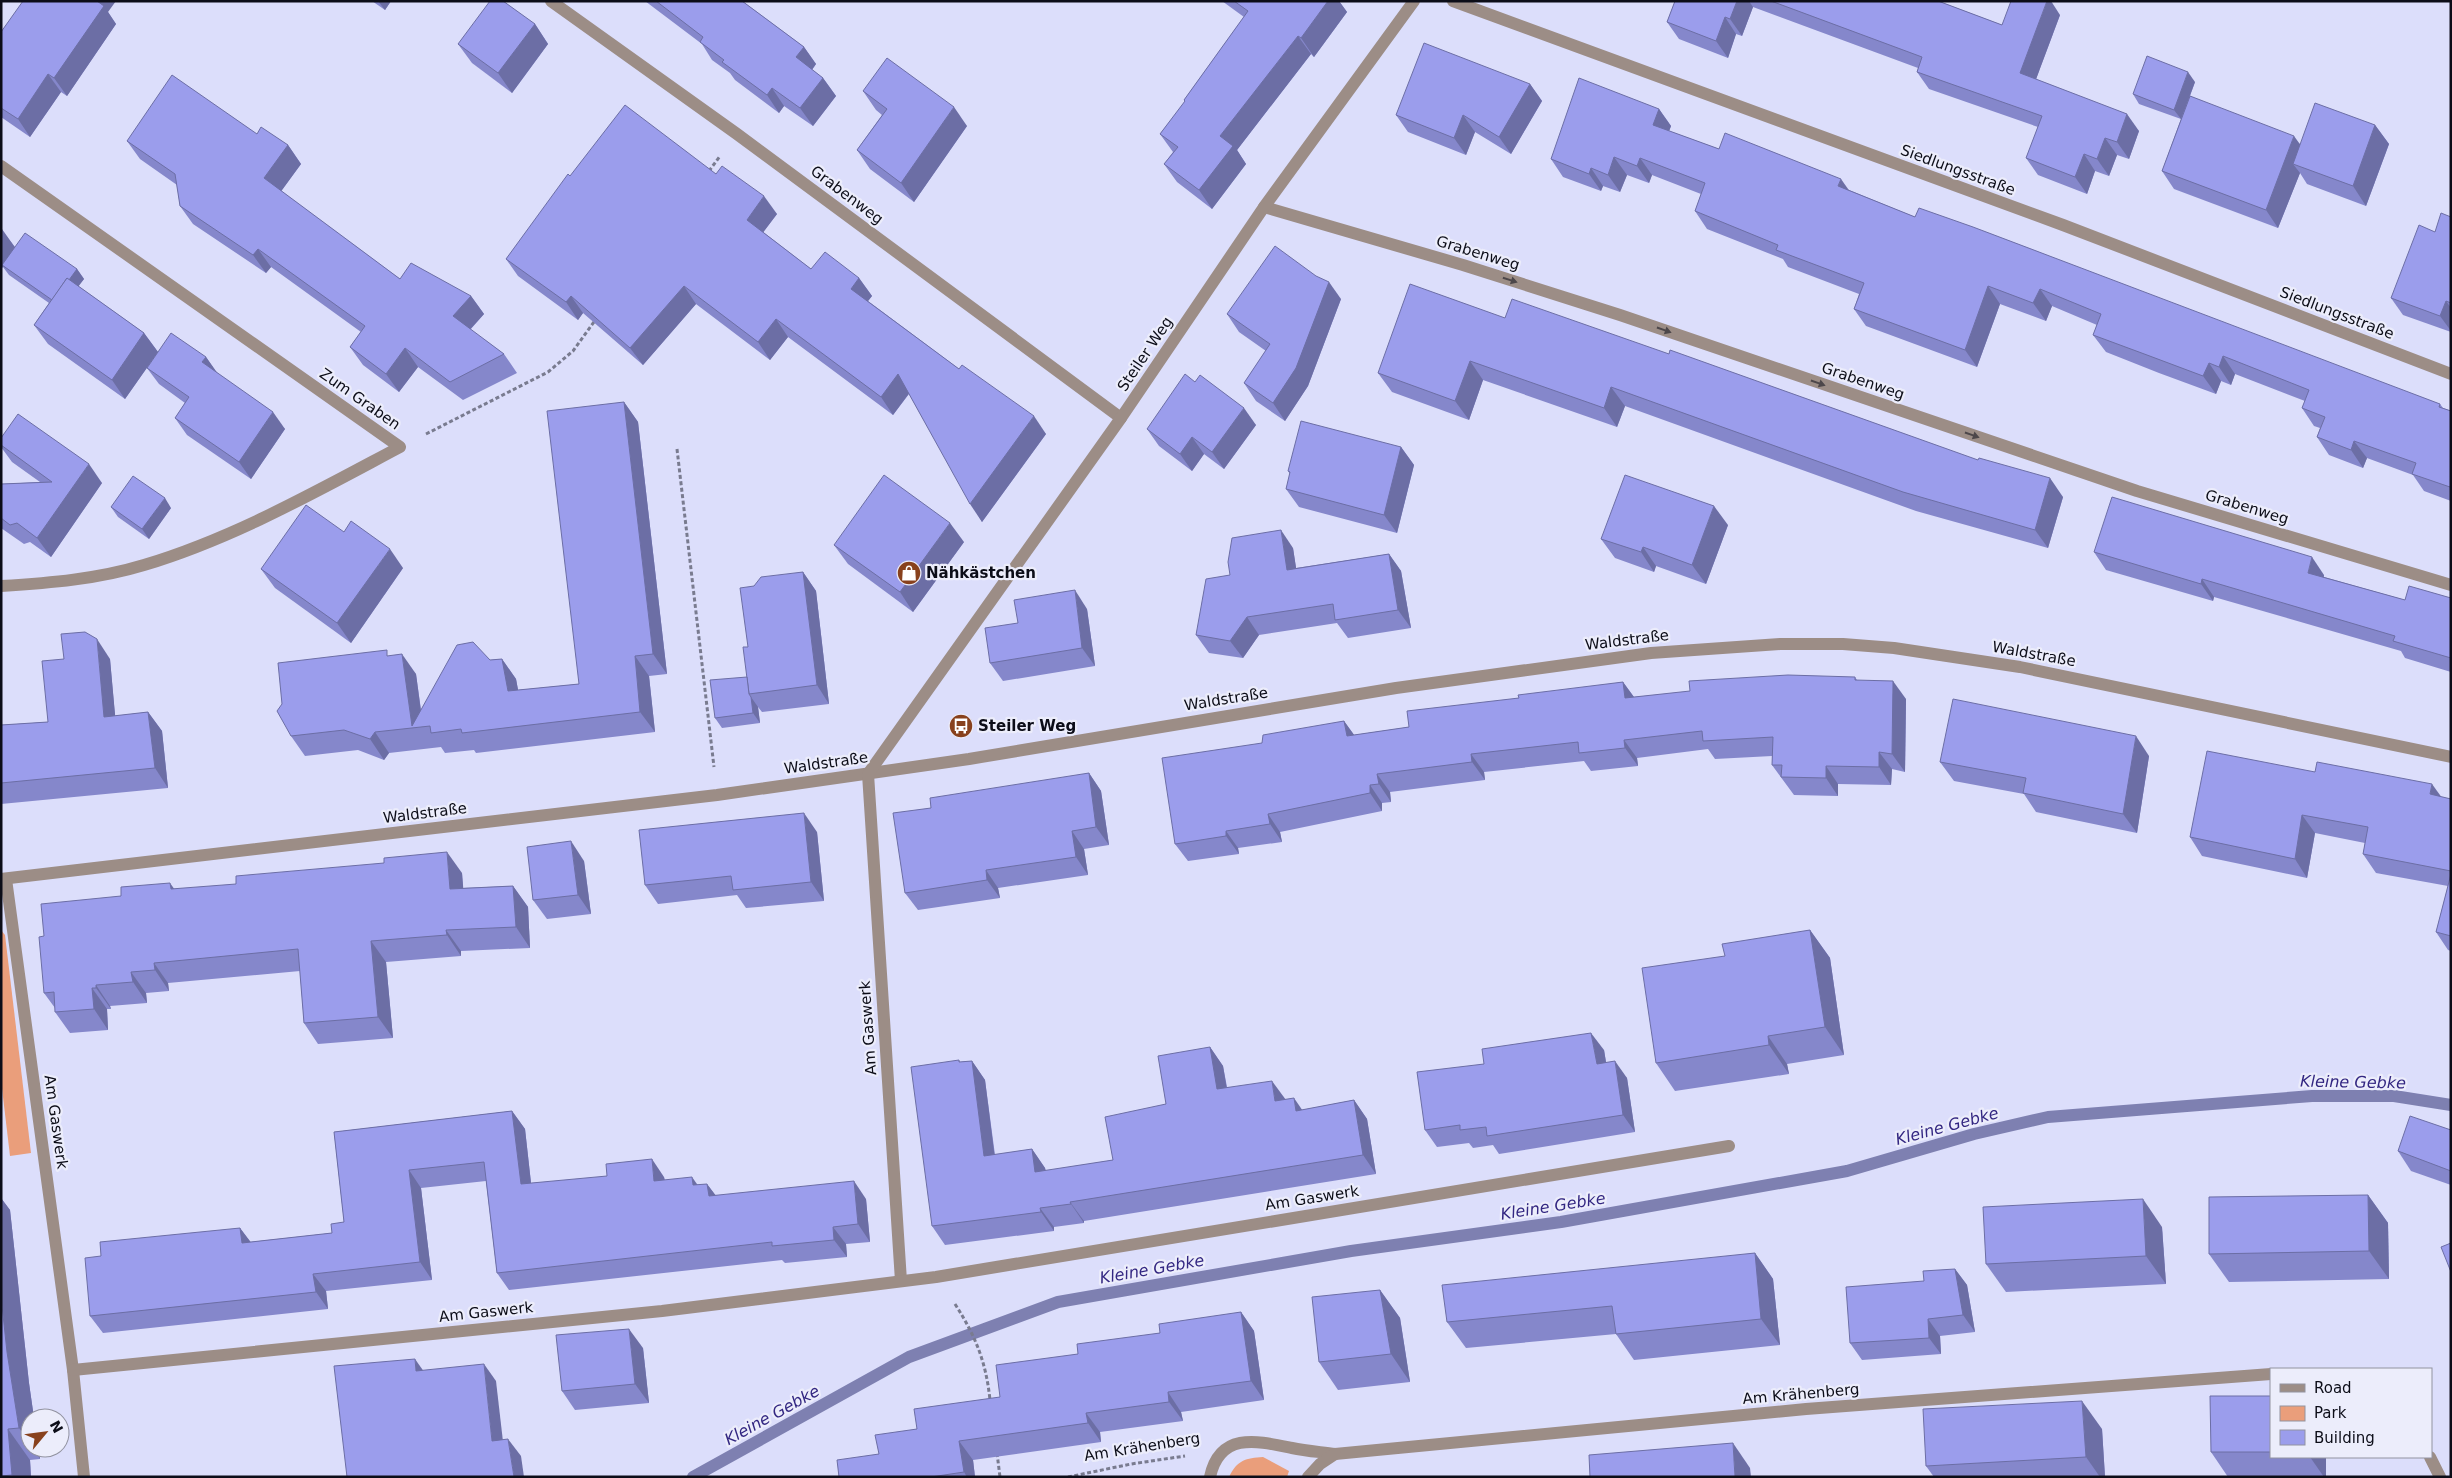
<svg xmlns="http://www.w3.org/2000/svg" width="2452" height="1478" font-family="'DejaVu Sans',sans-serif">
<rect width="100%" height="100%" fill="#dcdefb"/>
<!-- green -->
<g fill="#ea9e7b">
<polygon points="1,930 5,935 31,1153 10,1156 1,1080"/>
<path d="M 1263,1457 L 1289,1471 L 1287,1477 L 1229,1477 C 1237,1460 1246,1458 1263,1457 Z"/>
</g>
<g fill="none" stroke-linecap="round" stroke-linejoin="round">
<!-- stream -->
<polyline stroke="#7e80b1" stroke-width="12" points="693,1477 909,1357 1058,1302 1351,1251 1561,1222 1847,1171 1974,1134 2048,1117 2312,1096 2394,1096 2451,1105"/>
<!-- path -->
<g stroke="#797b8f" stroke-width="3" stroke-dasharray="4 2.5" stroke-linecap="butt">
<polyline points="709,171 720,156"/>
<polyline points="426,434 548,372 573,351 596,319"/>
<polyline points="677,449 714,767"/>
<path d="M 955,1304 C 976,1337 986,1362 990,1400"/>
<polyline points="997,1453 1000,1477"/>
<polyline points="1068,1477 1131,1464 1185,1456"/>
</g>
<!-- minor -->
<g stroke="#9c8d86" stroke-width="12">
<polyline points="551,1 737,134 1121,418"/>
<polyline points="1453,1 2063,225 2451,374"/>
<path d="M 1,166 L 400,447 C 317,491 234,538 144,565 C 98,579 50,583 1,586"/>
<polyline points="1264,207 1463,265 1620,315 2137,491 2451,585"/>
<polyline points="1,879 717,795 969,759 1396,688 1651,653 1780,644 1843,644 1894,648 2020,667 2451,757"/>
<polyline points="6,879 73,1370 84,1477"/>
<polyline points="901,1281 868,774 1121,418 1264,207 1414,1"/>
<polyline points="73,1370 662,1311 936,1277 1729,1146"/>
<polyline points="2430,1457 2440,1477"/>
<path d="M 1210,1477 C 1220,1431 1258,1441 1292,1448 C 1306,1451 1321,1452 1335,1454 L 1806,1409 L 2271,1374"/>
<polyline points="1308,1477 1320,1464 1335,1454"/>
</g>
</g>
<!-- wall -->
<g fill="#8587cb">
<polygon points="372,1 391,1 385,10"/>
<polygon points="645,1 742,1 804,47 816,64 812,70 823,78 836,96 813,126 784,106 779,113 735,80 730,73 712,60 702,44"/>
<polygon points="1222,1 1339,1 1347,12 1314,57 1311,54 1237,150 1246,164 1212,209 1177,182 1164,164 1173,152 1160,134 1185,102 1184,100 1244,17"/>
<polygon points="1675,1 1938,1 2002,25 2060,15 2036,79 2139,131 2129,159 2117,155 2109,176 2095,171 2087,194 2038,175 2026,158 2038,127 1929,89 1917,72 1918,68 1753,7 1742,36 1736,34 1728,58 1679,39 1667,22"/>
<polygon points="108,12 116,24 67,96 61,92 30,137 1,117 1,32"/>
<polygon points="535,24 548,44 512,93 472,63 458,44"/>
<polygon points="2195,82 2190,96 2300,144 2375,125 2389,144 2366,206 2307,184 2300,173 2278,228 2174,189 2162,171 2181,119 2139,104 2133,94"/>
<polygon points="1530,84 1542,101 1511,154 1475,132 1466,155 1408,132 1396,115"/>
<polygon points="863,91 967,126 914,202 870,169 857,150 882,115 876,110"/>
<polygon points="1659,109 1671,126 1669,131 1719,149 1849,190 1915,217 2440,404 2443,408 2451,411 2451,501 2424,491 2413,475 2367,458 2363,468 2329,455 2317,437 2320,428 2314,426 2302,408 2305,401 2235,374 2231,385 2221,381 2216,394 2159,373 2106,352 2093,335 2097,325 2052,306 2046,321 2000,304 1977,367 1866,326 1854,309 1859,294 1788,267 1783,259 1707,229 1695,211 1701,194 1652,175 1649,183 1627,175 1620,192 1603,186 1601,191 1563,177 1551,159"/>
<polygon points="257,134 288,145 301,164 281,191 400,279 471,296 484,314 470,330 504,354 517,373 463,400 418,367 399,392 363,365 350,347 361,332 271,267 266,273 193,224 180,206 177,185 140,159 127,141"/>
<polygon points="716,174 777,214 763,232 811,269 859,278 872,296 868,301 1046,434 982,522 909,394 893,415 788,337 770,360 696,304 643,365 583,313 578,320 518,276 506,259 570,176"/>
<polygon points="2451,217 2451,332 2403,315 2391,298"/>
<polygon points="1,229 15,247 77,269 84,279 78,286 144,333 158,352 125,399 48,344 34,325 49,303 9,275 3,267 1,269"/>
<polygon points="1341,299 1308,386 1285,421 1256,401 1244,383 1266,351 1239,332 1227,314"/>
<polygon points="1505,318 2063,497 2048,548 1916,511 1625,406 1617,427 1483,380 1469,420 1392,392 1378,373"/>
<polygon points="206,357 217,373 285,429 251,479 187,435 175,418 185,403 159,384 147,368"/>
<polygon points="1195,382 1256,425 1224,469 1204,454 1192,471 1159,446 1147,429"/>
<polygon points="624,402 638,422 667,674 649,676 655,732 476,753 474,750 445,753 441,747 389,753 384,760 358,750 305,756 291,736 282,704 390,656 416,674 421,710 490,660 502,659 516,679 518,690 579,684"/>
<polygon points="1,438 102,483 51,557 30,542 24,544 1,528 1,484 40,482 12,462 1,447"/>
<polygon points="1401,447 1414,465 1397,533 1299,507 1286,489 1290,474 1288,471"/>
<polygon points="111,507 171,508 149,539 118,517"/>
<polygon points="1728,525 1706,584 1656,566 1654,572 1615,558 1601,539"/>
<polygon points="964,542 913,612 848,564 834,545"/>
<polygon points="1293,548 1296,568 1389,554 1401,571 1411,628 1348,638 1337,623 1259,635 1243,658 1209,653 1196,635 1230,575"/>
<polygon points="2094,552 2324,575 2324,577 2405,600 2451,598 2451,672 2405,658 2401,651 2214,597 2213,601 2106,570"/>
<polygon points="403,568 351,643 275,588 261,569"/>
<polygon points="803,572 816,591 829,704 762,712 758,707 760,723 722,728 715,718 747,677 748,647 754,586"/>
<polygon points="1087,609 1095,666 1003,681 990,663"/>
<polygon points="110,659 115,716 148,712 162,731 168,788 1,804 1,725 48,722"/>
<polygon points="1855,677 1857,680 1906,699 1905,772 1892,769 1891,785 1838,784 1838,796 1794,795 1772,765 1772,756 1715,759 1708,749 1637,758 1638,766 1591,771 1584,761 1484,772 1485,780 1390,792 1391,802 1382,803 1382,811 1280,832 1282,842 1238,848 1239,854 1188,861 1175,844 1262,743 1344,721 1354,735 1409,727 1519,698 1623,682 1634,697"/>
<polygon points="2149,756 2137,833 2036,812 2024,794 1954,781 1940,762"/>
<polygon points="2315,772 2451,799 2451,951 2448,950 2436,932 2448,886 2376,873 2363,854 2365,843 2315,833 2307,878 2202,856 2190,837"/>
<polygon points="1089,773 1101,791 1109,845 1084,849 1088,875 998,888 1000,898 918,910 905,893 931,808"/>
<polygon points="817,832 824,901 746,908 737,895 658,904 645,885"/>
<polygon points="584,861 591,914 547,919 533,900"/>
<polygon points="462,873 463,888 513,886 528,907 530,948 461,951 461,956 386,962 393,1038 318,1044 304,1023 300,971 168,983 169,991 146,993 147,1003 110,1006 111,1009 107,1009 108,1030 70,1033 55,1012 55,1008 44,993 44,936 121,896 175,889"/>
<polygon points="1810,930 1830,958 1844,1055 1787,1064 1789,1074 1675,1091 1656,1063 1725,956"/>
<polygon points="1210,1047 1223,1066 1227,1087 1285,1099 1302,1110 1354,1100 1367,1119 1376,1174 1084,1221 1084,1223 1054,1227 1054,1231 945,1245 932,1226 959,1060 960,1062 972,1061 985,1080 995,1155 1032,1149 1045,1168 1046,1171 1113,1160 1166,1104"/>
<polygon points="1604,1050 1606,1062 1627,1078 1635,1132 1499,1154 1493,1145 1473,1148 1469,1143 1437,1147 1425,1130"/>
<polygon points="512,1111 525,1129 531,1183 664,1177 665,1180 697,1185 707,1184 715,1195 866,1199 870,1242 846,1244 847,1257 785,1263 782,1260 509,1290 497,1273 486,1181 421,1188 432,1280 326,1291 328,1309 103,1333 90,1316 101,1256 240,1228 250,1242 332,1233 344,1222 334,1132"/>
<polygon points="2451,1130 2451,1185 2411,1171 2398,1151"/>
<polygon points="2368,1195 2388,1223 2389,1279 2229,1282 2209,1254"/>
<polygon points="1,1198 10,1210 29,1383 34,1418 30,1418 30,1448 39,1448 40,1459 30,1460 31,1477 1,1477"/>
<polygon points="2162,1227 2166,1284 2006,1292 1986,1264"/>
<polygon points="1755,1253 1773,1279 1780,1345 1634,1360 1616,1334 1466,1348 1447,1322"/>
<polygon points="1955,1269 1967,1285 1975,1332 1940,1336 1941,1354 1862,1360 1850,1343 1924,1281"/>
<polygon points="1380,1290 1400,1318 1410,1382 1338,1390 1319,1362"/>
<polygon points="1241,1312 1254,1331 1264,1400 1181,1412 1183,1421 1100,1432 1101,1442 973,1460 975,1477 839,1477 879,1454 917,1429 1000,1397 1078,1354"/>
<polygon points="643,1348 649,1403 575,1410 562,1391"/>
<polygon points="2271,1396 2271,1457 2326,1457 2326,1477 2228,1477 2211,1452"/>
<polygon points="2102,1429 2105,1477 1934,1477 1926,1466"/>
</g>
<!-- shaded-wall -->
<g fill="#6c6ea5">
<polygon points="95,1 116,1 108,12 116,24 67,96 54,78"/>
<polygon points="378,1 391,1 385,10"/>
<polygon points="1328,1 1339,1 1347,12 1314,57 1301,38"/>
<polygon points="1737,1 1749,1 1753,7 1742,36 1730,19"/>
<polygon points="2047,1 2051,1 2060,15 2032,90 2020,73"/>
<polygon points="1725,17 1736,34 1728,58 1716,41"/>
<polygon points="535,24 548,44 512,93 498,73"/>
<polygon points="1298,36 1311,54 1237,150 1246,164 1212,209 1199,190 1220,136"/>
<polygon points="804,47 816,64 808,75 796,57"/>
<polygon points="2188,72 2195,82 2181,119 2174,110"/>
<polygon points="48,74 61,92 30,137 18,119"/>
<polygon points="823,78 836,96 813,126 800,108"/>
<polygon points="1530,84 1542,101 1511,154 1499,137"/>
<polygon points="772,88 784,106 779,113 767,95"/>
<polygon points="954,107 967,126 914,202 901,183"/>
<polygon points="1659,109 1671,126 1665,142 1653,125"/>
<polygon points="2127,114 2139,131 2129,159 2117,142"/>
<polygon points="1463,115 1475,132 1466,155 1454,138"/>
<polygon points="2375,125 2389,144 2366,206 2353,186"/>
<polygon points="2294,136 2307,154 2293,164 2300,173 2278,228 2266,210"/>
<polygon points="2105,138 2117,155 2109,176 2097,159"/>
<polygon points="288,145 301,164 277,197 264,178"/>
<polygon points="2084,154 2095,171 2087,194 2075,177"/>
<polygon points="1614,157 1627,175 1620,192 1608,175"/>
<polygon points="1640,158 1652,175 1649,183 1637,166"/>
<polygon points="1591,168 1603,186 1601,191 1589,174"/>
<polygon points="1841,179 1853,196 1838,186"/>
<polygon points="764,196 777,214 759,238 747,220"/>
<polygon points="2,229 16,249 1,269 1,231"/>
<polygon points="258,249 271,267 266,273 253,255"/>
<polygon points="77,269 84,279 60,311 53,301"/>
<polygon points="859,278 872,296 864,306 851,289"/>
<polygon points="1329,282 1341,299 1308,386 1285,421 1273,403"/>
<polygon points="684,286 696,304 643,365 630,348"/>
<polygon points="1988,286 2000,304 1977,367 1965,350"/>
<polygon points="2040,289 2052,306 2046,321 2033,303"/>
<polygon points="471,296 484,314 465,335 453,316"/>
<polygon points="571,296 583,313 578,320 566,302"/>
<polygon points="2446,301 2451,308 2451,331 2440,316"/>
<polygon points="776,319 788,337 770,360 758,342"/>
<polygon points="144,333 158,352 125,399 112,380"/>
<polygon points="405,348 418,367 399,392 386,374"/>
<polygon points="2223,356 2235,374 2231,385 2219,367"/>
<polygon points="206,357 218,374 202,362"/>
<polygon points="1470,361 1483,380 1469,420 1455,401"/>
<polygon points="2209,363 2221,381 2216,394 2203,376"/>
<polygon points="898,374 910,392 893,415 881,397"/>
<polygon points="1611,387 1625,406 1617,427 1604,408"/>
<polygon points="624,402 638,422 667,674 653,654"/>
<polygon points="1244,408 1256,425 1224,469 1212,452"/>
<polygon points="273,412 285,429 251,479 239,462"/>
<polygon points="1034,416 1046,434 982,522 970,504"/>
<polygon points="1192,437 1204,454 1192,471 1180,454"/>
<polygon points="2354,441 2367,458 2363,468 2351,450"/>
<polygon points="1401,447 1414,465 1397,533 1384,515"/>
<polygon points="89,464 102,483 51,557 37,538"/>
<polygon points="2050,478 2063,497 2048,548 2035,530"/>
<polygon points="165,498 171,508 149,539 142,529"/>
<polygon points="1714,506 1728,525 1706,584 1692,565"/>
<polygon points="950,523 964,542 913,612 900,592"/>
<polygon points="1281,530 1293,548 1299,587 1287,570"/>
<polygon points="1643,547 1656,566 1654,572 1641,552"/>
<polygon points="390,549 403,568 351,643 337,623"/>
<polygon points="1389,554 1401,571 1411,628 1398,610"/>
<polygon points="2312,557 2324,575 2320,590 2308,573"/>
<polygon points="803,572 816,591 829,704 817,685"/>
<polygon points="2202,579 2214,597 2213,601 2201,584"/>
<polygon points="1075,590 1087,609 1095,666 1082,648"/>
<polygon points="1247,617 1259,635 1243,658 1230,641"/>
<polygon points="97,639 110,659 117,736 104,717"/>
<polygon points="402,654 416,674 423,727 412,726"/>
<polygon points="635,656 649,676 655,732 640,712"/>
<polygon points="502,659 516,679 522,711 508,691"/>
<polygon points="1893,681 1906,699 1905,772 1892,754"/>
<polygon points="1623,682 1636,700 1625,698"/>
<polygon points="751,697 758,707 760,723 753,713"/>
<polygon points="148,712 162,731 168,788 155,768"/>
<polygon points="1344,721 1357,739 1347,736"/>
<polygon points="375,732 389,753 384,760 370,739"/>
<polygon points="2136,736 2149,756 2137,833 2123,814"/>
<polygon points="1624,740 1637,758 1638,766 1625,748"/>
<polygon points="1879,752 1892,769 1891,785 1879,767"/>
<polygon points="1471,754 1484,772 1485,780 1472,762"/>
<polygon points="1826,766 1838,784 1838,796 1826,778"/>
<polygon points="1089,773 1101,791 1109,845 1096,827"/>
<polygon points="1377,774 1390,792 1391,802 1379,784"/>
<polygon points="2432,784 2445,802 2430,794"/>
<polygon points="1370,785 1382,803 1382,811 1370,793"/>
<polygon points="804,813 817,832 824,901 811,882"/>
<polygon points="1268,814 1280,832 1282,842 1270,824"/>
<polygon points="2302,815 2315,833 2307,878 2295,859"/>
<polygon points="1072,831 1084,849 1088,875 1076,857"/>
<polygon points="1226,831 1238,848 1239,854 1226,836"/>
<polygon points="571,841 584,861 591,914 578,895"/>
<polygon points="447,852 462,873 465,910 450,889"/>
<polygon points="986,870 998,888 1000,898 987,880"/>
<polygon points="170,883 185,904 171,889"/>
<polygon points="513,886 528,907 530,948 516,927"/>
<polygon points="446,930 461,951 461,956 447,935"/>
<polygon points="1810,930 1830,958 1844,1055 1825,1027"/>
<polygon points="371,941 386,962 393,1038 378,1017"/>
<polygon points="154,963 168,983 169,991 155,970"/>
<polygon points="131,972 146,993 147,1003 133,982"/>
<polygon points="96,985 110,1006 111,1009 96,988"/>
<polygon points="92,988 107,1009 108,1030 94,1009"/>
<polygon points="1591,1033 1604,1050 1609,1081 1597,1064"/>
<polygon points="1768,1036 1787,1064 1789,1074 1769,1045"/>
<polygon points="1210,1047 1223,1066 1230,1108 1217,1089"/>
<polygon points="972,1061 985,1080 997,1175 984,1156"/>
<polygon points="1615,1061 1627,1078 1635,1132 1623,1115"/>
<polygon points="1272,1081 1286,1100 1275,1101"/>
<polygon points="1294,1098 1307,1117 1296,1111"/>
<polygon points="1354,1100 1367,1119 1376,1174 1363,1155"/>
<polygon points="512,1111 525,1129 533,1201 521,1184"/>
<polygon points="1032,1149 1045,1168 1049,1192 1035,1172"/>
<polygon points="652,1159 664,1177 667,1199 654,1181"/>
<polygon points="409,1170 421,1188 432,1280 420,1262"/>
<polygon points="692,1177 704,1194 693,1185"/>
<polygon points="854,1181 866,1199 870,1242 858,1224"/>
<polygon points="707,1184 720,1201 709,1196"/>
<polygon points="2368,1195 2388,1223 2389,1279 2369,1251"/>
<polygon points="1,1198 10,1210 29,1383 34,1418 30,1418 30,1444 19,1428 7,1352 1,1296"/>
<polygon points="2143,1199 2162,1227 2166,1284 2146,1256"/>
<polygon points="1070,1202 1084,1221 1084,1223 1071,1204"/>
<polygon points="1040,1208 1054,1227 1054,1231 1041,1212"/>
<polygon points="833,1227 846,1244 847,1257 834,1240"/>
<polygon points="240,1228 253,1245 242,1243"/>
<polygon points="1755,1253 1773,1279 1780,1345 1761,1319"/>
<polygon points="1955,1269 1967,1285 1975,1332 1963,1315"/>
<polygon points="313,1274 326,1291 328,1309 316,1292"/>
<polygon points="1380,1290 1400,1318 1410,1382 1391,1354"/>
<polygon points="1241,1312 1254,1331 1264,1400 1251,1381"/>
<polygon points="1928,1319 1940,1336 1941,1354 1929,1338"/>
<polygon points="629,1329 643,1348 649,1403 635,1384"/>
<polygon points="415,1359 427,1376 416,1371"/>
<polygon points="484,1364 496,1381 505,1459 492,1441"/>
<polygon points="1168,1392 1181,1412 1183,1421 1169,1402"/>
<polygon points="2082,1401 2102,1429 2105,1477 2100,1477 2086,1457"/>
<polygon points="1086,1413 1100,1432 1101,1442 1088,1423"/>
<polygon points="8,1429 30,1460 31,1477 13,1477 12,1475"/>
<polygon points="508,1439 521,1456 524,1477 514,1477"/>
<polygon points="959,1441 973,1460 975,1477 967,1477 964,1472"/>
<polygon points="1733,1443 1750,1468 1751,1477 1735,1477"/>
<polygon points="33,1448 39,1448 40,1459"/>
<polygon points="2310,1457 2326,1457 2326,1477 2324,1477"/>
</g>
<!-- building -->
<g fill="#9b9dec" stroke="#6c6ea5">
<polygon points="23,1 97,1 104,6 54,78 48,74 18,119 1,108 1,32"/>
<polygon points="490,1 503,1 535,24 498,73 458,44"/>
<polygon points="656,1 742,1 804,47 796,57 823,78 800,108 772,88 767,95 722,62 724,60 700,42 703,37"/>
<polygon points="1234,1 1328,1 1301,38 1298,36 1220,136 1233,146 1199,190 1164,164 1178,147 1160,134 1185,101 1184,100 1248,11"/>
<polygon points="1675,1 1737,1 1730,19 1725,17 1716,41 1667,22"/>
<polygon points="1771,1 1938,1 2002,25 2011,1 2047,1 2020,73 2127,114 2117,142 2105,138 2097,159 2084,154 2075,177 2026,158 2042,116 1917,72 1922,57"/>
<polygon points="1424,43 1530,84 1499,137 1463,115 1454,138 1396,115"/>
<polygon points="2147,56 2188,72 2174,110 2133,94"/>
<polygon points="887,58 954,107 901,183 857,150 887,109 863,91"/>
<polygon points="172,75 257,134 261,127 288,145 264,178 400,279 411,263 471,296 453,316 504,354 450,382 405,348 386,374 350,347 365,326 258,249 253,255 180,206 175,174 127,141"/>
<polygon points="1579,78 1659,109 1653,125 1719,149 1725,133 1841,179 1838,186 1915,217 1919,208 1973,227 2440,404 2439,407 2451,411 2451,485 2450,487 2412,474 2416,463 2354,441 2351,450 2317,437 2325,417 2302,408 2309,390 2223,356 2219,367 2209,363 2203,376 2147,355 2093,335 2101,314 2040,289 2033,303 1988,286 1965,350 1854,309 1864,283 1776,250 1778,245 1695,211 1705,183 1640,158 1637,166 1614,157 1608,175 1591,168 1589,174 1551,159"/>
<polygon points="2190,96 2294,136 2266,210 2162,171"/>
<polygon points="2315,103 2375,125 2353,186 2293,164"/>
<polygon points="625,105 716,174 722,166 764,196 747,220 811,269 825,252 859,278 851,289 959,369 962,365 1034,416 970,504 898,374 881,397 776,319 758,342 684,286 630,348 571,296 566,302 506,259 568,174 570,176"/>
<polygon points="2441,213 2451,217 2451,303 2446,301 2440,316 2391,298 2419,225 2435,232"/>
<polygon points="25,233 77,269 69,280 67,278 52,300 2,265"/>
<polygon points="1275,246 1316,276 1329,282 1296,368 1273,403 1244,383 1270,344 1227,314"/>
<polygon points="67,278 144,333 112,380 34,325"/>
<polygon points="1410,284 1505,318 1512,299 1669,354 1670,350 1978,460 1979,458 2050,478 2035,530 1903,492 1611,387 1604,408 1470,361 1455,401 1378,373"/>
<polygon points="171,333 206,357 202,362 273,412 239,462 175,418 189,397 147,368"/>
<polygon points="1185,374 1195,382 1200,375 1244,408 1212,452 1192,437 1180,454 1147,429"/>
<polygon points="624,402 653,654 635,656 640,712 462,733 461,729 431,733 430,726 375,732 370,739 344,730 291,736 277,711 282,704 278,663 387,650 387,656 402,654 412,726 457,645 473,642 490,660 502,659 508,691 579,684 547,411"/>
<polygon points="18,414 89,464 37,538 17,523 10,525 1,518 1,484 52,482 1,445 1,438"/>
<polygon points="1301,421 1401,447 1384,515 1286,489 1290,472 1288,471"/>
<polygon points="884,475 950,523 900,592 834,545"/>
<polygon points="1625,475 1714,506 1692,565 1643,547 1641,552 1601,539"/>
<polygon points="133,476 165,498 142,529 111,507"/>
<polygon points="2112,497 2312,557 2308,573 2405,600 2409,586 2451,598 2451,658 2393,641 2395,636 2202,579 2201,584 2094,552"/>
<polygon points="306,505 344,532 351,521 390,549 337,623 261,569"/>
<polygon points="1281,530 1287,570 1389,554 1398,610 1335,620 1333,604 1247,617 1230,641 1196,635 1206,579 1230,575 1228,562 1232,538"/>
<polygon points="803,572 817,685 749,694 743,647 748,647 740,588 754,586 761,577"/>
<polygon points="1075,590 1082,648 990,663 985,628 1018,623 1014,600"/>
<polygon points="85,632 97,639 104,717 148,712 155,768 1,783 1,725 48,722 42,661 64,659 61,634"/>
<polygon points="1788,675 1855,677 1855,680 1893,681 1892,754 1879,752 1879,767 1826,766 1826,778 1781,777 1782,765 1772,765 1773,737 1703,741 1702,731 1624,740 1625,748 1579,753 1578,742 1471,754 1472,762 1377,774 1379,784 1370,785 1370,793 1268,814 1270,824 1226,831 1226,836 1175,844 1162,758 1262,743 1263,735 1344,721 1347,736 1409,727 1407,711 1519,698 1518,695 1623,682 1625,698 1690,691 1689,681"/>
<polygon points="747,677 749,694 751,697 753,713 715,718 710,680"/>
<polygon points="1953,699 2136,736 2123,814 2023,793 2026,778 1940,762"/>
<polygon points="2207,751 2315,772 2317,762 2432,784 2430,794 2451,799 2451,871 2363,854 2368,827 2302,815 2295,859 2190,837"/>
<polygon points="1089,773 1096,827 1072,831 1076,857 986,870 987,880 905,893 893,813 931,808 930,798"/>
<polygon points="804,813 811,882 733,890 731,876 645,885 639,830"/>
<polygon points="571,841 578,895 533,900 527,847"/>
<polygon points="447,852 450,889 513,886 516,927 446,930 447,935 371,941 378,1017 304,1023 298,949 154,963 155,970 131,972 133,982 96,985 96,988 92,988 94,1009 55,1012 54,992 44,993 39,937 44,936 41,904 121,896 121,887 170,883 171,889 236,884 236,876 384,863 384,858"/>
<polygon points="2451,874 2451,936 2436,932"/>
<polygon points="1810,930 1825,1027 1768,1036 1769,1045 1656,1063 1642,968 1725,956 1722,944"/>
<polygon points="1591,1033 1597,1064 1615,1061 1623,1115 1487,1136 1486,1127 1460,1130 1460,1125 1425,1130 1417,1072 1484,1064 1482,1049"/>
<polygon points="1210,1047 1217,1089 1272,1081 1275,1101 1294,1098 1296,1111 1354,1100 1363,1155 1070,1202 1071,1204 1040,1208 1041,1212 932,1226 911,1067 959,1060 959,1062 972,1061 984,1156 1032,1149 1035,1172 1113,1160 1105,1117 1166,1104 1158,1056"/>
<polygon points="512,1111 521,1184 607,1176 606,1164 652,1159 654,1181 692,1177 693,1185 707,1184 709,1196 854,1181 858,1224 833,1227 834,1240 772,1246 772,1242 497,1273 484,1162 409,1170 420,1262 313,1274 316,1292 90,1316 85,1258 101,1256 100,1242 240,1228 242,1243 332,1233 331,1224 344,1222 334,1132"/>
<polygon points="2410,1116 2451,1130 2451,1171 2398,1151"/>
<polygon points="2368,1195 2369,1251 2209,1254 2209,1197"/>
<polygon points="2143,1199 2146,1256 1986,1264 1983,1207"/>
<polygon points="2451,1243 2451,1272 2441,1247"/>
<polygon points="1755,1253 1761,1319 1616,1334 1612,1306 1447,1322 1442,1285"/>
<polygon points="1955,1269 1963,1315 1928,1319 1929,1338 1850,1343 1846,1287 1924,1281 1923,1271"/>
<polygon points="1380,1290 1391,1354 1319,1362 1312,1297"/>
<polygon points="1,1296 7,1352 19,1428 8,1429 12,1475 1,1476"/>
<polygon points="1241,1312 1251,1381 1168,1392 1169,1402 1086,1413 1088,1423 959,1441 964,1472 931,1477 839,1477 837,1460 879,1454 875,1435 917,1429 914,1409 1000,1397 996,1365 1078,1354 1077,1344 1160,1333 1159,1324"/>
<polygon points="629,1329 635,1384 562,1391 556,1335"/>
<polygon points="415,1359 416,1371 484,1364 492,1441 508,1439 514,1477 347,1477 334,1366"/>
<polygon points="2210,1396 2271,1396 2271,1452 2211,1452"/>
<polygon points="2082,1401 2086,1457 1926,1466 1923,1409"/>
<polygon points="1733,1443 1735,1477 1590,1477 1589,1455"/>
</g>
<!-- one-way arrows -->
<defs><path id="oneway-solid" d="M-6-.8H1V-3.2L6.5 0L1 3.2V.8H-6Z" transform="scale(1.25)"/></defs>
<g fill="#4d474a">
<use href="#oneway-solid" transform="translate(1510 280) rotate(18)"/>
<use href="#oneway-solid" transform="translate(1664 330) rotate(19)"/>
<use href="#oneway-solid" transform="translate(1818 383) rotate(19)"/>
<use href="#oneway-solid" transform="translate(1972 435) rotate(19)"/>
</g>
<!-- icons -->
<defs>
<g id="shop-disc" transform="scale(1.25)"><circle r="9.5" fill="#88411d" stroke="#ecedfb"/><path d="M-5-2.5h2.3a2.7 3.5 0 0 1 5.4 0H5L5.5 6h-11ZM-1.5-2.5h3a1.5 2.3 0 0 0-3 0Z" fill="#fff"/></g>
<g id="bus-disc" transform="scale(1.25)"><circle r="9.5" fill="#88411d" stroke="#ecedfb"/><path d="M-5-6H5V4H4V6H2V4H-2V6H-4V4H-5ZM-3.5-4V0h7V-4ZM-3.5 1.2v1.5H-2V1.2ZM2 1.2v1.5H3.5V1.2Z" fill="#fff"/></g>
</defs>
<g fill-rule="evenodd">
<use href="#shop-disc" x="909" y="573"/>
<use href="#bus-disc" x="961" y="726"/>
</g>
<g text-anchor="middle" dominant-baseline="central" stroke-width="4.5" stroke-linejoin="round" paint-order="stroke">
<!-- street labels -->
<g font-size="15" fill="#0c0d18" stroke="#ecedfb">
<text transform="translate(1958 170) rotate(20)">Siedlungsstraße</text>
<text transform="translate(847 195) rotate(37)">Grabenweg</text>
<text transform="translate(1478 253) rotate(17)">Grabenweg</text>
<text transform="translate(2337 313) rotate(21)">Siedlungsstraße</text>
<text transform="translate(1145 354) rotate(-56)">Steiler Weg</text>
<text transform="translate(1863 381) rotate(19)">Grabenweg</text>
<text transform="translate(360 399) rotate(35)">Zum Graben</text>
<text transform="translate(2247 507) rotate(17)">Grabenweg</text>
<text transform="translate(1627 640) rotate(-7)">Waldstraße</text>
<text transform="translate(2034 654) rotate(10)">Waldstraße</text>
<text transform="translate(1226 699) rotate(-9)">Waldstraße</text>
<text transform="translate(826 763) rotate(-8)">Waldstraße</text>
<text transform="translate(425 813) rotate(-7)">Waldstraße</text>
<text transform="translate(868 1028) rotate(-94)">Am Gaswerk</text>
<text transform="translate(56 1122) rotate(82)">Am Gaswerk</text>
<text transform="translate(1312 1198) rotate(-9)">Am Gaswerk</text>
<text transform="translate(486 1312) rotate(-6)">Am Gaswerk</text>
<text transform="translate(1801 1394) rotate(-5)">Am Krähenberg</text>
<text transform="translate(1142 1447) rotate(-9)">Am Krähenberg</text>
</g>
<!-- poi labels -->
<g font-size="15" font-weight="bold" fill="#0c0d18" stroke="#ecedfb" text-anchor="start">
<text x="926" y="573">Nähkästchen</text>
<text x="978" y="726">Steiler Weg</text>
</g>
<!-- water labels -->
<g font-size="16" font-style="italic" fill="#332782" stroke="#ecedfb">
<text transform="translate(2353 1082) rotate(1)">Kleine Gebke</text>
<text transform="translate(1947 1126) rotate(-15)">Kleine Gebke</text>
<text transform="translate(1553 1206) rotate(-9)">Kleine Gebke</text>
<text transform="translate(1152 1269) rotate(-10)">Kleine Gebke</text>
<text transform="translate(772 1415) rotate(-29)">Kleine Gebke</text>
</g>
</g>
<!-- border -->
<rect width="2452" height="1478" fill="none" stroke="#0c0d18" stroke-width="5"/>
<!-- legend -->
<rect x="2270" y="1368" width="162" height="90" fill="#ecedfb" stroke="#9293a0"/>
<rect x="2280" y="1384" width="25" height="8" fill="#9c8d86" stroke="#9293a0"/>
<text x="2314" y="1393" font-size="15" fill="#0c0d18">Road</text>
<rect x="2280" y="1406" width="25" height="15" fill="#ea9e7b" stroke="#9293a0"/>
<text x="2314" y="1418" font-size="15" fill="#0c0d18">Park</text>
<rect x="2280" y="1430" width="25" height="15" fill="#9b9dec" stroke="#9293a0"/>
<text x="2314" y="1443" font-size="15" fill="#0c0d18">Building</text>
<!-- north arrow -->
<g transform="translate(45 1433) rotate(61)"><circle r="24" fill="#ecedfb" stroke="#9293a0"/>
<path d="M0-4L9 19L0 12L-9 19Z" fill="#88411d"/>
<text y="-8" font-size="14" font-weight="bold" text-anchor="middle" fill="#0c0d18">N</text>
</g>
</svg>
